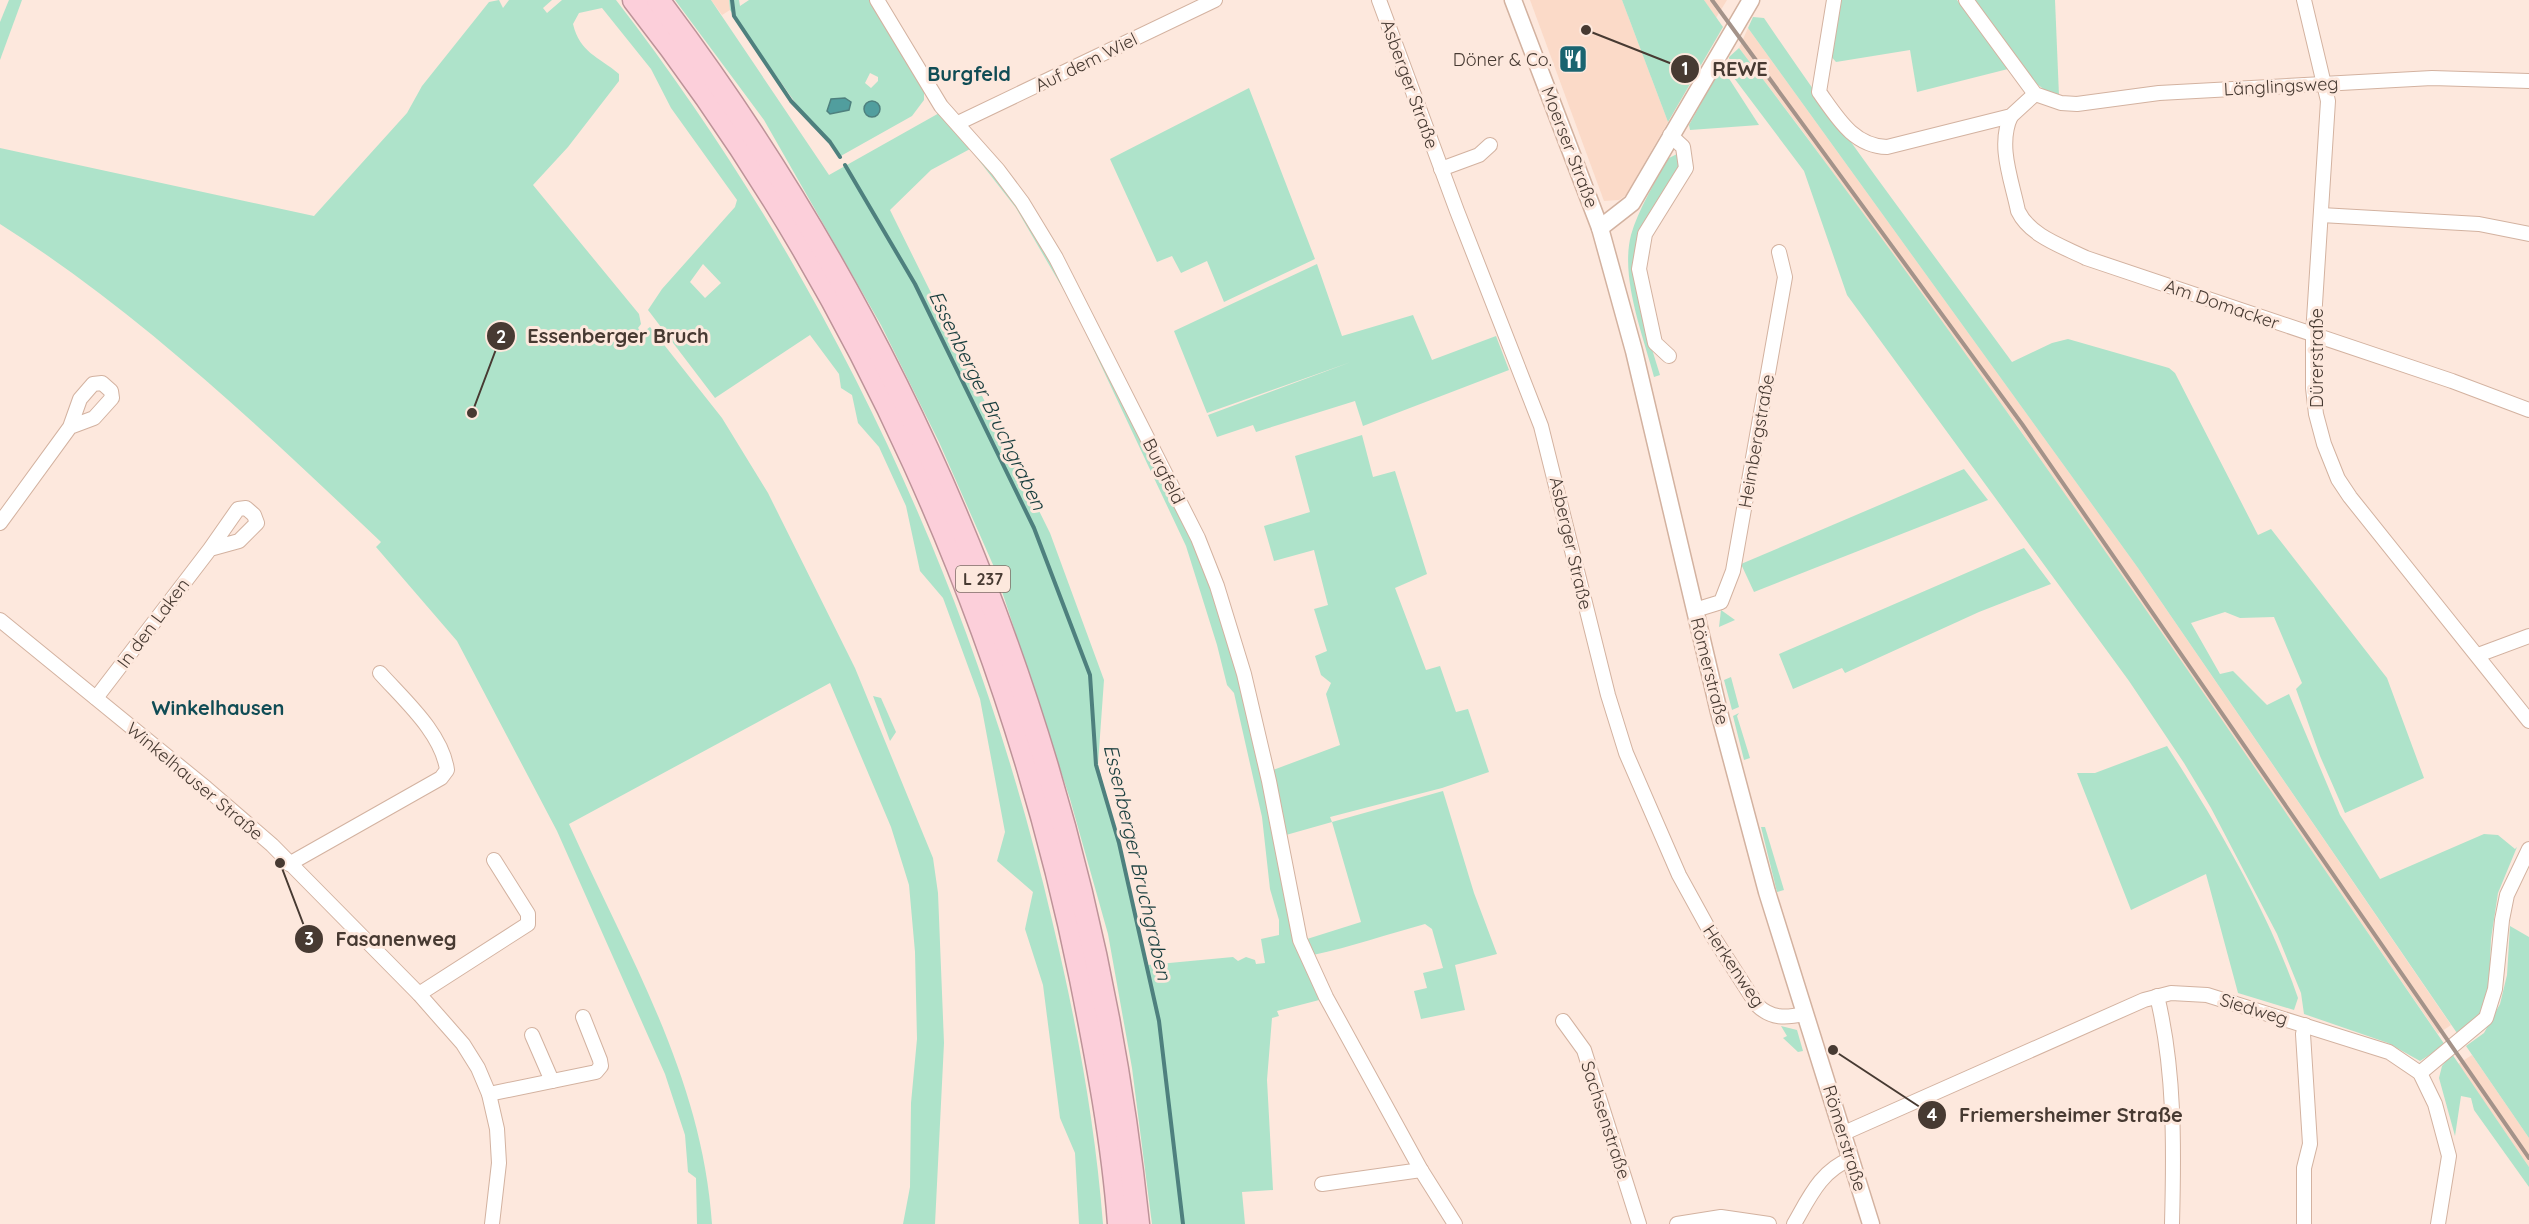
<svg xmlns="http://www.w3.org/2000/svg" width="2529" height="1224" font-family="Quicksand,sans-serif">
<rect width="100%" height="100%" fill="#fde8dd"/>
<!-- built -->
<g fill="#fbdac8">
<polygon points="711,0 729,0 730,10 722,15"/>
<polygon points="1530,0 1622,0 1668,122 1626,195 1619,200 1604,201"/>
<polygon points="1704,0 1727,0 1716,18"/>
<polygon points="1748,28 2138,568 2451,1025 2438,1034 2018,427 1804,133 1739,48"/>
<polygon points="2472,1055 2529,1138 2529,1167 2458,1064"/>
</g>
<!-- green -->
<g fill="#aee3ca" fill-rule="evenodd">
<polygon points="9,0 22,0 0,60 0,22"/>
<path d="M 499,0 L 503,8 L 509,0 L 552,0 L 543,8 L 547,13 L 562,0 L 616,0 C 826,272 974,585 1052,920 C 1076,1020 1095,1121 1103,1224 L 1079,1224 L 1075,1153 L 1060,1118 L 1043,985 L 1025,929 L 1033,892 L 997,861 L 1005,832 L 980,699 L 943,598 L 920,571 L 906,506 L 879,447 L 858,423 L 852,395 L 841,388 L 839,374 L 810,335 L 715,398 L 648,310 L 662,289 L 735,207 L 737,200 L 671,108 L 651,69 L 602,8 L 579,13 L 573,24 C 580,53 598,56 619,74 L 619,81 L 568,147 L 533,185 L 639,314 L 641,324 L 638,328 L 642,333 L 650,327 L 722,418 L 768,493 L 855,668 L 933,858 L 938,893 L 944,1043 L 935,1224 L 903,1224 L 910,1187 L 911,1103 L 917,1039 L 915,952 L 909,885 L 891,827 L 830,683 L 569,824 C 628,956 702,1076 712,1224 L 697,1224 L 696,1178 L 688,1172 L 685,1135 L 665,1074 L 557,831 L 457,641 L 376,547 L 381,542 C 262,429 139,312 0,224 L 0,148 L 314,216 L 407,113 L 422,86 L 489,2 ZM 703,264 L 721,283 L 705,298 L 690,282 Z"/>
<path d="M 675,0 L 711,0 L 829,175 L 941,112 L 996,174 L 1042,241 L 1196,543 L 1220,604 L 1323,999 L 1277,1011 L 1279,1016 L 1272,1018 L 1267,1080 L 1273,1190 L 1242,1192 L 1245,1224 L 1152,1224 L 1132,1068 L 1108,934 L 1070,799 L 994,567 L 939,442 L 881,325 L 764,120 ZM 970,149 L 1016,208 L 1073,306 L 1186,546 L 1217,645 L 1227,685 L 1234,693 L 1262,817 L 1270,889 L 1279,920 L 1279,935 L 1261,939 L 1265,963 L 1256,964 L 1255,960 L 1246,957 L 1238,961 L 1233,957 L 1148,965 L 1098,764 L 1104,680 L 1050,533 L 890,210 L 931,170 Z"/>
<path d="M 729,0 L 739,0 L 740,6 L 749,0 L 872,0 L 924,91 L 924,100 L 912,116 L 839,157 L 825,137 L 811,125 L 730,10 ZM 870,73 L 878,77 L 878,81 L 871,88 L 865,83 Z"/>
<polygon points="1622,0 1704,0 1723,27 1668,122"/>
<polygon points="1838,0 1957,0 2008,69 1917,92 1910,50 1836,62 1829,54"/>
<polygon points="1972,0 2055,0 2059,96 2046,91 2033,81"/>
<path d="M 1753,17 L 1764,18 C 1843,135 1929,248 2012,362 L 2052,343 L 2068,339 L 2169,368 L 2175,373 L 2258,535 L 2271,529 L 2387,678 L 2424,778 L 2345,813 L 2320,756 L 2296,689 L 2302,683 L 2274,617 L 2240,618 L 2225,612 L 2191,623 L 2220,674 L 2233,671 L 2267,705 L 2289,694 L 2340,815 L 2380,879 L 2484,834 L 2498,835 L 2515,849 L 2517,847 L 2498,893 L 2491,939 L 2489,988 L 2483,1011 L 2459,1036 L 2138,568 L 1748,28 Z"/>
<path d="M 1739,48 C 1987,371 2214,709 2445,1045 L 2420,1061 L 2388,1043 L 2304,1014 L 2301,993 L 2277,934 L 2211,808 L 2184,763 L 2129,681 L 1847,295 L 1804,171 L 1731,74 L 1729,57 Z"/>
<polygon points="1720,73 1728,77 1759,125 1690,130 1689,125 1715,78"/>
<polygon points="1249,88 1315,259 1224,302 1207,261 1181,273 1172,256 1157,262 1110,159"/>
<path d="M 1677,154 L 1682,158 L 1682,165 L 1643,232 L 1651,346 L 1660,375 L 1654,377 C 1643,335 1620,278 1631,235 C 1638,210 1655,183 1667,159 Z"/>
<polygon points="1317,264 1342,336 1413,315 1432,360 1496,336 1509,370 1363,426 1355,401 1256,432 1253,425 1217,437 1208,415 1351,362 1207,413 1174,331"/>
<path d="M 1362,435 L 1373,477 L 1395,471 L 1427,574 L 1395,588 L 1426,670 L 1440,666 L 1456,712 L 1468,709 L 1489,772 L 1442,788 L 1330,817 L 1332,822 L 1443,791 L 1474,893 L 1497,954 L 1455,965 L 1465,1010 L 1421,1019 L 1414,991 L 1427,988 L 1423,973 L 1443,968 L 1432,929 L 1425,924 C 1388,934 1351,947 1313,955 L 1307,939 L 1361,922 L 1332,822 L 1286,835 L 1273,770 L 1340,745 L 1326,694 L 1331,683 L 1321,675 L 1315,656 L 1327,651 L 1314,609 L 1328,605 L 1314,550 L 1274,561 L 1264,526 L 1310,512 L 1295,456 Z"/>
<polygon points="1964,469 1988,500 1754,592 1741,564"/>
<polygon points="2024,548 2051,584 1979,612 1845,673 1842,668 1793,689 1779,654"/>
<polygon points="1721,610 1735,620 1719,627"/>
<polygon points="1731,677 1739,707 1732,710 1724,680"/>
<polygon points="873,696 881,698 896,732 890,741"/>
<polygon points="1739,713 1737,716 1750,758 1744,760 1733,716"/>
<path d="M 2167,746 C 2215,820 2270,915 2298,998 L 2294,1010 L 2238,993 L 2206,874 L 2131,910 L 2077,773 L 2095,773 Z"/>
<polygon points="1761,827 1765,827 1784,890 1777,892"/>
<polygon points="2510,926 2529,937 2529,1138 2466,1046 2484,1033 2500,1004 2507,975"/>
<polygon points="1781,1026 1797,1030 1803,1051 1798,1052 1783,1038 1787,1036"/>
<polygon points="2452,1054 2529,1167 2529,1187 2474,1110 2471,1098 2461,1096 2455,1136 2439,1078 2442,1066"/>
</g>
<!-- water -->
<g fill="#519e9e" stroke="#4e807e" stroke-width="1.5">
<polygon points="845,98 851,102 849,110 830,114 827,111 831,99"/>
<circle cx="872" cy="109" r="8"/>
</g>
<g fill="none" stroke-linecap="round" stroke-linejoin="round">
<!-- stream -->
<g stroke="#4e807e" stroke-width="4">
<polyline points="732,0 734,16 791,101 830,142 840,157"/>
<polyline points="845,165 915,284 1034,528 1090,675 1096,765 1119,843 1159,1021 1183,1224"/>
</g>
<!-- minor casing -->
<g stroke="#d3b2a0" stroke-width="16">
<g id="minor">
<polyline points="877,0 941,106 998,170 1022,202 1056,258 1198,538 1217,586 1244,674 1269,781 1300,940 1326,997 1421,1170 1455,1224"/>
<path d="M 1379,0 L 1457,211 L 1541,426 L 1608,695 L 1626,753 L 1679,875 L 1712,935 L 1757,1005 C 1771,1019 1786,1018 1804,1014"/>
<path d="M 1834,0 L 1819,92 C 1837,117 1853,146 1887,147 L 2011,116 L 2035,94"/>
<polyline points="1966,0 2035,94 2061,103 2077,104 2159,93 2432,78 2529,81"/>
<polyline points="2304,0 2328,101 2313,335 2313,388 2316,414 2324,444 2338,479 2350,497 2529,721"/>
<path d="M 2011,116 C 1997,145 2012,181 2018,211 C 2030,236 2062,246 2086,258 L 2452,381 L 2529,410"/>
<polyline points="958,123 1215,0"/>
<polyline points="1441,169 1479,155 1490,145"/>
<polyline points="2321,215 2479,224 2529,234"/>
<polyline points="1669,356 1655,343 1639,269 1645,234 1686,168 1683,147 1670,135"/>
<polyline points="0,523 70,427 80,399 93,384 102,383 111,391 112,398 94,418 70,427"/>
<polyline points="1695,610 1721,602 1733,571 1785,277 1779,252"/>
<polyline points="0,620 206,788 272,845 419,994 463,1044 478,1068 489,1094 497,1129 499,1163 492,1224"/>
<polyline points="2478,655 2529,636"/>
<polyline points="96,698 210,549 239,541 257,523 254,515 246,508 238,509 210,549"/>
<path d="M 289,864 L 441,778 L 447,770 C 442,733 404,700 380,673"/>
<polyline points="419,994 528,924 528,914 494,860"/>
<path d="M 2157,996 C 2175,1070 2174,1148 2172,1224"/>
<polyline points="1563,1021 1584,1050 1639,1224"/>
<polyline points="532,1035 552,1081"/>
<polyline points="2420,1073 2486,1018 2495,989 2502,920 2507,895 2529,849"/>
<polyline points="489,1094 596,1072 601,1066 600,1060 583,1017"/>
<polyline points="1844,1133 2144,1000 2171,993 2207,995 2389,1052 2420,1073 2435,1104 2449,1156 2438,1224"/>
<polyline points="1322,1184 1421,1170"/>
<polyline points="1677,1224 1721,1217 1769,1224"/>
<path d="M 1794,1224 C 1809,1198 1821,1170 1851,1159"/>
<polyline points="2304,1224 2304,1168 2310,1144 2303,1034 2305,1025"/>
</g>
</g>
<!-- tertiary casing -->
<g stroke="#d3b2a0" stroke-width="19">
<g id="tertiary">
<polyline points="1513,0 1600,228 1634,351 1719,712 1767,892 1871,1224"/>
<polyline points="1600,228 1632,203 1751,0"/>
</g>
</g>
<!-- trunk casing -->
<g stroke="#bd9399" stroke-width="25">
<g id="trunk">
<path d="M 634,0 C 857,284 1009,626 1081,979 C 1097,1059 1113,1142 1119,1224"/>
<path d="M 658,0 C 930,360 1091,776 1138,1224"/>
</g>
</g>
<!-- minor -->
<use href="#minor" stroke="#fff" stroke-width="14"/>
<!-- tertiary -->
<use href="#tertiary" stroke="#fff" stroke-width="16"/>
<!-- trunk -->
<use href="#trunk" stroke="#fccfda" stroke-width="22"/>
<!-- rail -->
<polyline stroke="#a4938a" stroke-width="4" points="1712,0 2022,424 2529,1158"/>
</g>
<!-- icons -->
<defs>
<g id="restaurant-square" transform="scale(1.5)"><rect x="-9" y="-9" width="18" height="18" rx="4" fill="#1a6470" stroke="#fde8dd"/><path d="M-5-6h1v4h1v-4h1v4h1v-4h1v5L-1.5 .5V6h-2V.5L-5-1ZM5-6V6H3V1.5H1.5Q1.5-4 5-6Z" fill="#fff"/></g>
</defs>
<g fill-rule="evenodd">
<use href="#restaurant-square" x="1573" y="59"/>
</g>
<g text-anchor="middle" dominant-baseline="central" stroke-width="6" stroke-linejoin="round" paint-order="stroke">
<!-- shield labels -->
<rect fill="#fde8dd" stroke="#7e6e65" stroke-width="1.5" x="956" y="566" width="54" height="26" rx="4.5"/>
<g font-size="16" font-weight="bold" fill="#473a32">
<text x="983" y="579">L 237</text>
</g>
<!-- poi labels -->
<g font-size="18" fill="#473a32" stroke="#fde8dd" text-anchor="end">
<text x="1552" y="59">Döner &amp; Co.</text>
</g>
<!-- street labels -->
<g font-size="18" fill="#473a32" stroke="#fde8dd">
<text transform="translate(1086 62) rotate(-26)">Auf dem Wiel</text>
<text transform="translate(1410 84) rotate(70)">Asberger Straße</text>
<text transform="translate(2281 86) rotate(-3)">Länglingsweg</text>
<text transform="translate(1570 147) rotate(69)">Moerser Straße</text>
<text transform="translate(2222 304) rotate(19)">Am Domacker</text>
<text transform="translate(2316 358) rotate(-90)">Dürerstraße</text>
<text transform="translate(1756 441) rotate(-80)">Heimbergstraße</text>
<text transform="translate(1164 471) rotate(63)">Burgfeld</text>
<text transform="translate(1571 543) rotate(77)">Asberger Straße</text>
<text transform="translate(153 623) rotate(-53)">In den Laken</text>
<text transform="translate(1710 671) rotate(76)">Römerstraße</text>
<text transform="translate(195 781) rotate(40)">Winkelhauser Straße</text>
<text transform="translate(1734 966) rotate(56)">Herkenweg</text>
<text transform="translate(2254 1009) rotate(17)">Siedweg</text>
<text transform="translate(1606 1120) rotate(72)">Sachsenstraße</text>
<text transform="translate(1845 1138) rotate(73)">Römerstraße</text>
</g>
<!-- neighbourhood labels -->
<g font-size="20" font-weight="bold" fill="#104c55" stroke="#fde8dd">
<text x="969" y="73">Burgfeld</text>
<text x="218" y="707">Winkelhausen</text>
</g>
<!-- water labels -->
<g font-size="20" font-style="italic" fill="#173d3d" stroke="#fde8dd">
<text transform="translate(988 400) rotate(64)">Essenberger Bruchgraben</text>
<text transform="translate(1138 862) rotate(77)">Essenberger Bruchgraben</text>
</g>
</g>
<!-- callouts -->
<path fill="none" stroke="#473a32" stroke-width="2" d="M1586 30L1685 69M472 413L501 336M280 863L309 939M1833 1050L1932 1115"/>
<g fill="#473a32" stroke="#fde8dd" stroke-width="2">
<circle cx="1586" cy="30" r="6"/>
<circle cx="472" cy="413" r="6"/>
<circle cx="280" cy="863" r="6"/>
<circle cx="1833" cy="1050" r="6"/>
<circle cx="1685" cy="69" r="15"/>
<circle cx="501" cy="336" r="15"/>
<circle cx="309" cy="939" r="15"/>
<circle cx="1932" cy="1115" r="15"/>
</g>
<g font-size="18" text-anchor="middle" font-weight="bold" fill="#fff">
<text x="1685" y="75">1</text>
<text x="501" y="343">2</text>
<text x="309" y="945">3</text>
<text x="1932" y="1121">4</text>
</g>
<g font-size="20" text-anchor="middle" font-weight="bold" fill="#473a32" stroke="#fde8dd" stroke-width="6" stroke-linejoin="round" paint-order="stroke">
<text x="1740" y="76">REWE</text>
<text x="618" y="343">Essenberger Bruch</text>
<text x="396" y="946">Fasanenweg</text>
<text x="2071" y="1122">Friemersheimer Straße</text>
</g>
</svg>
